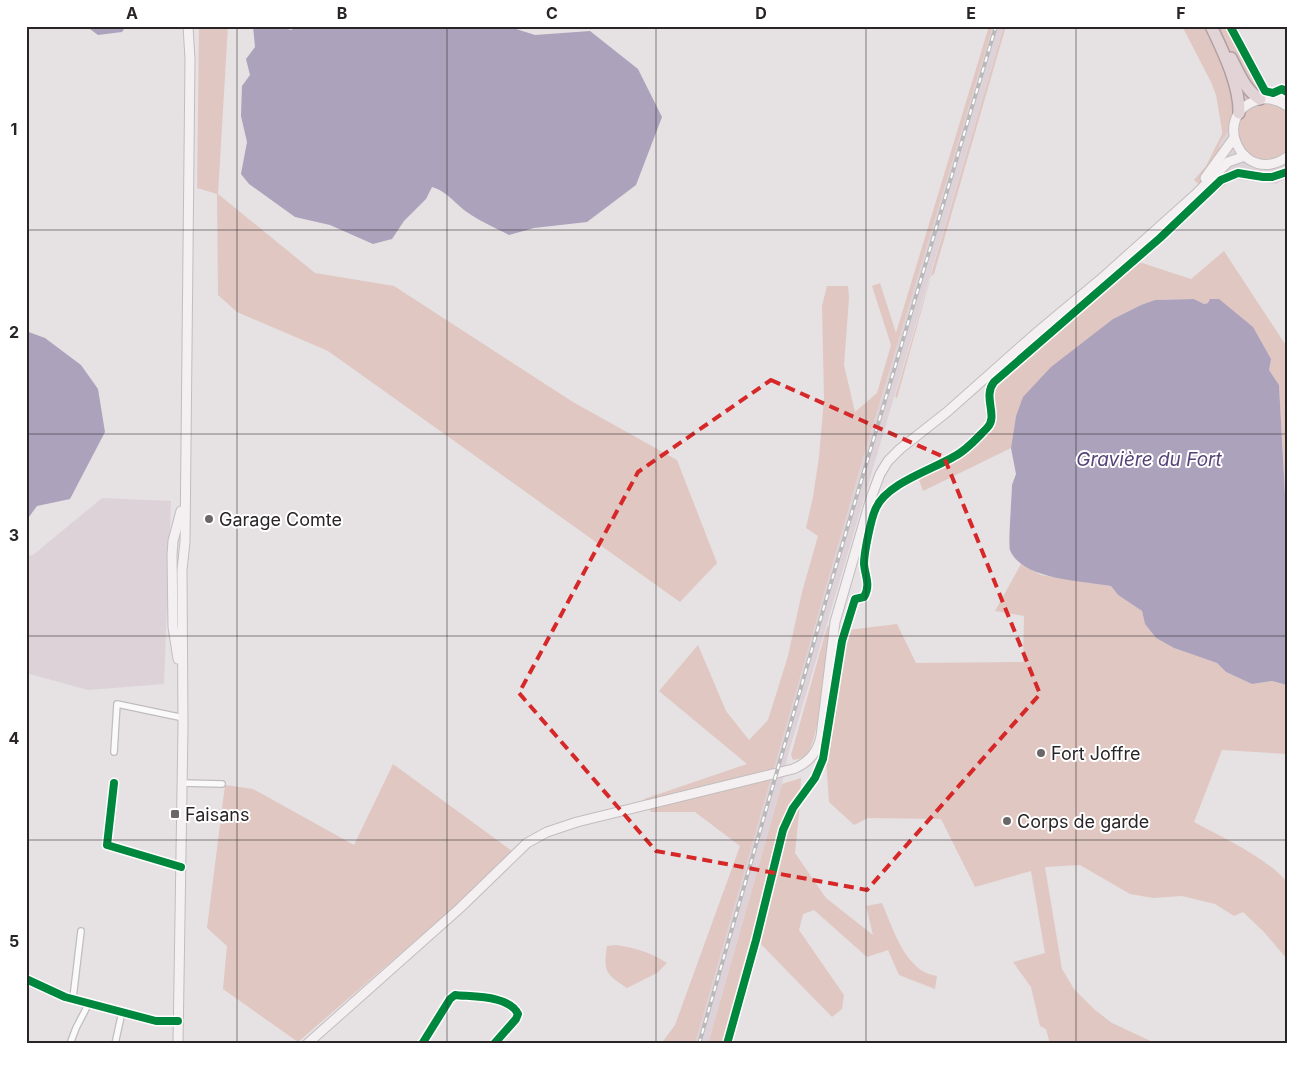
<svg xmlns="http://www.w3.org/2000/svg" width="1313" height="1070" font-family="Inter,sans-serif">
<rect width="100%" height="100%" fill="#e6e1e3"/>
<!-- built -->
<g fill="#ddd2d8">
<polygon points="993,26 1004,26 788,755 782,784 708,1044 695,1044 861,465"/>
<polygon points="1287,84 1287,178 1276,184 1232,179 1219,145 1246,103"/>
<polygon points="102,498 171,501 164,684 88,690 26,673 26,556 33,555"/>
</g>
<!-- green -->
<g fill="#e0c7c2">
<polygon points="199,26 228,26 218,194 315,273 394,286 573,402 677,460 717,563 680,602 328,351 237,312 218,295 217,194 197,188"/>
<polygon points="989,26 993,26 861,465 695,1044 661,1044 675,1025 740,846 695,812 651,812 644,799 747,764 659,691 698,645 726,711 749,740 768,720 788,656 802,592 818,536 806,528 813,497 819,457 824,399 822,306 827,286 848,286 849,298 844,365 855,412 877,393 891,345 872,286 880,283 896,333"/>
<polygon points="1004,26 1006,26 934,274 931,276 897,398 895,397"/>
<polygon points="1182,26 1230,26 1252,69 1264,88 1275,90 1246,103 1219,145 1232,179 1212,196 1194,180 1206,166 1222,134 1222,130 1216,95 1211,82"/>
<path d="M 1261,103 C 1272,103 1279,105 1287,113 L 1287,150 C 1251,183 1212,119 1261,103 Z"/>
<polygon points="1224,251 1287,347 1287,502 1285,495 1279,385 1269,370 1208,303 1204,304 1194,299 1155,300 1141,305 1113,319 1084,343 1016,416 1011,448 923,491 918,477 965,454 995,424 994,386 1139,262 1191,279"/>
<path d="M 1021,564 L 1041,575 L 1111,586 L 1118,595 L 1142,611 L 1145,624 L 1156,638 L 1174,648 L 1217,663 L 1226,672 L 1252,684 L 1272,681 L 1287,685 L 1287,754 L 1222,750 L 1194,822 C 1223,838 1266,857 1287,882 L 1287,959 L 1264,932 L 1243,912 L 1234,916 L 1215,904 L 1182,896 L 1153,898 L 1130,894 L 1080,865 L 1045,867 L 1062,969 L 1074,989 L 1095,1010 L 1112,1023 L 1157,1044 L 1050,1044 L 1046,1029 L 1040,1026 L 1031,987 L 1013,962 L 1045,953 L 1031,871 L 975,887 L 941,819 L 868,818 L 854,825 L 829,802 L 826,759 L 848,630 L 897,624 L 916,663 L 1023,662 L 1024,616 L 995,611 Z"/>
<path d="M 831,625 C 827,649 820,740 807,754 C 803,758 799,759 793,760 L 791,755 L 827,627 Z"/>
<polygon points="393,764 512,851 459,903 298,1042 223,989 227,946 207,928 225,785 253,789 354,845"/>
<path d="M 801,778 L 800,804 L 795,853 L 826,898 L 873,935 L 866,906 L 882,903 C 893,928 905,972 937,976 L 935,989 L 899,975 L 888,950 L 867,957 L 814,910 L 803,914 L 799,930 L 844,995 L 842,1009 L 832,1017 L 754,937 L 727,1044 L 708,1044 L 782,784 Z"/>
<path d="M 616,945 C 635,948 650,952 667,963 L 657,973 L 627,988 C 606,974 603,972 607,946 Z"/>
</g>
<!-- water -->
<g fill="#aca2bc">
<polygon points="86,26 126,26 122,32 98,35"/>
<path d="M 253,26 L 277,26 L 291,30 L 298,26 L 417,26 L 420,29 L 429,26 L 472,29 L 513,28 L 535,35 L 590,31 L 638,69 L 662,117 L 636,185 L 587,222 L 534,228 L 509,235 C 494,227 477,220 464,210 C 453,201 446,191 432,187 L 426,199 L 404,221 L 392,239 L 373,244 L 330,225 L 295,217 L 249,184 L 241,174 L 247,142 L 241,116 L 242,86 L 250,75 L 246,59 L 255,47 Z"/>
<path d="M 1194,299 L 1204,304 L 1208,303 L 1210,299 L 1219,299 L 1253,327 L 1271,359 L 1269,370 L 1279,385 L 1285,495 L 1287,502 L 1287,685 L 1272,681 L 1252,684 L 1226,672 L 1217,663 L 1174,648 L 1156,638 L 1145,624 L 1142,611 L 1118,595 L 1111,586 C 1083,581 1022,580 1010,550 C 1008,543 1012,495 1012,485 L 1016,474 L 1011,448 L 1016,416 L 1023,397 L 1051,367 L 1113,319 L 1141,305 L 1155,300 Z"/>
<polygon points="26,331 45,338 81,365 98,389 105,432 70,499 37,506 26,521"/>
</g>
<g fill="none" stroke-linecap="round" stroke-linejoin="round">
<!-- street casing -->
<g stroke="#c1bdbf" stroke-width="8">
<g id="street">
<polyline points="114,752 117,704 179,717 183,716"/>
<polyline points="114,783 107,845 181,867"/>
<polyline points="181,783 222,784"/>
<polyline points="26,979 65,997 156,1021 178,1021"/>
<polyline points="73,998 81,931"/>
<polyline points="70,1044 76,1028 89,1003"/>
<polyline points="115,1044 122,1012"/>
<path d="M 422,1044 L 450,999 L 455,995 C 473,997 509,995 518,1014 L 516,1019 L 494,1044"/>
</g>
</g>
<!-- secondary casing -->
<g stroke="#c1bdbf" stroke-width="11">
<g id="secondary">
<polyline points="1275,100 1287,92"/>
<path d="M 1287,106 C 1278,100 1268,97 1258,100 C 1209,114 1242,188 1287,157"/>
<polyline points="1205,178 1234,138"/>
<polyline points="178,659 173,627 172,555 173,541 181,511"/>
<polyline points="178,1044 183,726 182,570 185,542 190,59 188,26"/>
<path d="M 307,1044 L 460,908 L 527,843 L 547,832 L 577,822 L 793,769 C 808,763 818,752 821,736 L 835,622 L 871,498 L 880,474 L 888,461 L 900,449 L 947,412 L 1035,334 L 1101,279 L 1197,193 L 1228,162 L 1245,156"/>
</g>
</g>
<!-- highway casing -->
<g stroke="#b0a0a3" stroke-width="14">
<g id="highway">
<path d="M 1211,26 C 1223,51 1240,86 1239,113"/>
<path d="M 1231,58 C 1239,73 1245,90 1260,99"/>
</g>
</g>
<!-- street -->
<use href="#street" stroke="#fbfafb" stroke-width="5.5"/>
<!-- secondary -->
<use href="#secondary" stroke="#f4eff0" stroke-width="9"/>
<!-- highway -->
<use href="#highway" stroke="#e2d4d6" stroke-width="11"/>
<!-- rail casing -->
<g stroke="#bab9b9" stroke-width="4">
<polyline id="rail" points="699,1044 828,593 996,26"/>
</g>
<!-- rail -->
<use href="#rail" stroke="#fff" stroke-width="2" stroke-dasharray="5.5" stroke-linecap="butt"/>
<!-- cycleway casing -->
<g stroke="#fff" stroke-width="11">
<g id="cycleway">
<polyline points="1230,26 1265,91 1273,93 1282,89 1287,92"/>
<polyline points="114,783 107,845 181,867"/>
<polyline points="26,979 65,997 156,1021 178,1021"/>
<path d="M 422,1044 L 450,999 L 455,995 C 473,997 509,995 518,1014 L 516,1019 L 494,1044"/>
<path d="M 727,1044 L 756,940 L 783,830 L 793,808 L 815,778 L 823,759 L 842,641 L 855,599 L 864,597 C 871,585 865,576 864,564 C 864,553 871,518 876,508 C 887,483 934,469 955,456 C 967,450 977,438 987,428 C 999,416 982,397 994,382 L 1160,238 L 1221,180 L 1238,173 L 1263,177 L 1272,177 L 1287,172"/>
</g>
</g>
<!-- cycleway -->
<use href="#cycleway" stroke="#00873e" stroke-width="8"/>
</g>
<!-- marked area -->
<path fill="none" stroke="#d62828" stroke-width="4" stroke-dasharray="10 6" stroke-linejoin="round" d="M 771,380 L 944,457 L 1040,694 L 867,890 L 656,851 L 519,693 L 638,472 Z"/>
<!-- grid -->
<path fill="none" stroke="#292527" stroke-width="1" stroke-opacity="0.55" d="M 237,26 L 237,1044M 447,26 L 447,1044M 656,26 L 656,1044M 866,26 L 866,1044M 1076,26 L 1076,1044M 26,230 L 1287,230M 26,434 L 1287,434M 26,636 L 1287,636M 26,840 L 1287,840"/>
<!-- markers -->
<g fill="#6b6769" stroke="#fff" stroke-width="2">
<circle cx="209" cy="519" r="5"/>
<circle cx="1041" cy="753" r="5"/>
<rect x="170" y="809" width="10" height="10" rx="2.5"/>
<circle cx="1007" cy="821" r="5"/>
</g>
<g text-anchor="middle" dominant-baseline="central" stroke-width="4" stroke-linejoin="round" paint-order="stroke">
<!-- poi labels -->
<g font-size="18" fill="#292527" stroke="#fff" text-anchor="start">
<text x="219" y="519">Garage Comte</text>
<text x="1051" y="753">Fort Joffre</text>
<text x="185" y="814">Faisans</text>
<text x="1017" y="821">Corps de garde</text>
</g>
<!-- water labels -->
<g font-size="19" font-style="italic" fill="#574378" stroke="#fff">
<text x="1149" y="459">Gravière du Fort</text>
</g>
</g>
<!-- border -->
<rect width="1313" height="1070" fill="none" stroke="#ffffff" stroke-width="55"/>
<rect x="28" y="28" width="1258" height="1014" fill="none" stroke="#292527" stroke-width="2"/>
<g font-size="16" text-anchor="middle" font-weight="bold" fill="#292527">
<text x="132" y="19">A</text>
<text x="342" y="19">B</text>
<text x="552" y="19">C</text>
<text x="761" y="19">D</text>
<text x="971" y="19">E</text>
<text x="1181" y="19">F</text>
<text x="14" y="135">1</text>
<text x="14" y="338">2</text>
<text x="14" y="541">3</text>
<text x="14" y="744">4</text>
<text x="14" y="947">5</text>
</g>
</svg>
